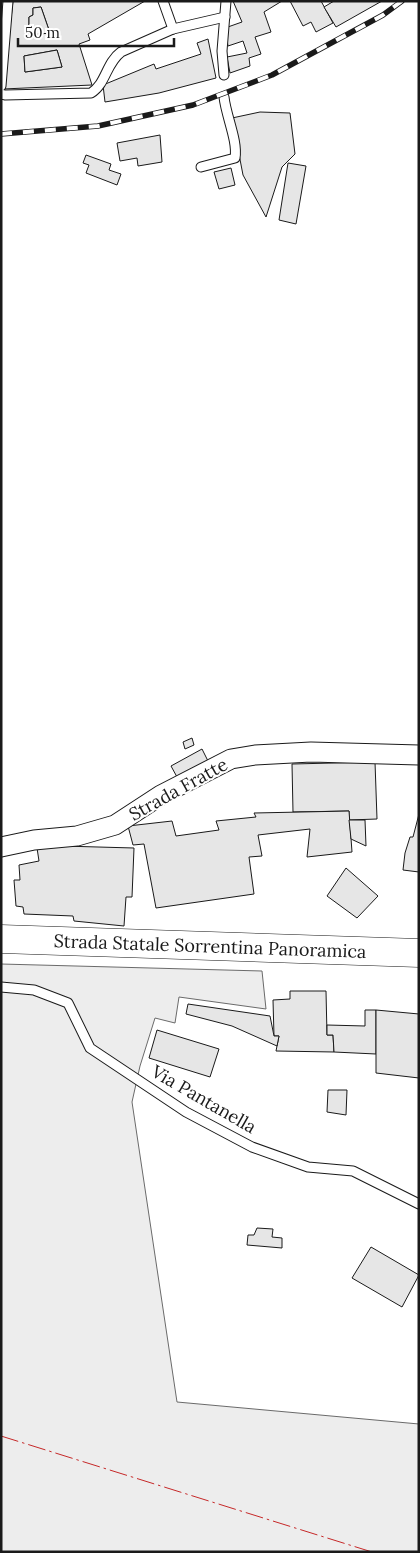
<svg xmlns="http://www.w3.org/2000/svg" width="420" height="1553" font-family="Lora,serif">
<rect width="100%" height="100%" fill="#fff"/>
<!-- green -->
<polygon fill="#ededed" stroke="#6a6a6a" points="1,964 262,971 266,1009 179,997 175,1023 155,1018 140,1066 132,1102 177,1402 419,1424 419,1552 1,1552"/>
<!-- building -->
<g fill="#e6e6e6" stroke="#1a1a1a" fill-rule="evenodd">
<path d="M 13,1 L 145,1 L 88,34 L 90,40 L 79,44 L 92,85 L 3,89 ZM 41,7 L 50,33 L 29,35 L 29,17 L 33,15 L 33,8 ZM 57,50 L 62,67 L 25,72 L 24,56 Z"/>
<polygon points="233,1 282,1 264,12 271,32 255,37 261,54 249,58 250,66 230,73 227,57 247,53 243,41 228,46 225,28 242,22"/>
<polygon points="290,1 321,1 333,23 316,32 311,22 303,26"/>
<polygon points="334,1 382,1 336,27 324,7"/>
<polygon points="41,7 50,33 29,35 29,17 33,15 33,8"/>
<polygon points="208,39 216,78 159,93 105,102 103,85 154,64 156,69 201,54 197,43"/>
<polygon points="57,50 62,67 25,72 24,56"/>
<polygon points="260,112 290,113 295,154 282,167 266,217 243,175 232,118"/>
<polygon points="160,135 162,162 138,166 137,158 120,161 117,143"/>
<polygon points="86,155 111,164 109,170 121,174 117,185 86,173 89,165 83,163"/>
<polygon points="288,163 306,166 296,224 279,220"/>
<polygon points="231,168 235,185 219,189 214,172"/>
<polygon points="192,738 194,745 185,749 183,742"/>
<polygon points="202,749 208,761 177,777 171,766"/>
<polygon points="375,762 377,819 349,820 349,811 293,812 292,764"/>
<polygon points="349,811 352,852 307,857 310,829 258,835 262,856 249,857 254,894 156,908 144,844 133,845 128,826 172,821 176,836 219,830 216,821 256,817 254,813"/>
<polygon points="419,814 419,872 403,870 405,853 410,837 413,837"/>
<polygon points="349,820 365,820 366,846 351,839"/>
<polygon points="62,846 134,848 132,897 126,897 124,926 74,921 73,916 24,914 23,907 16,906 14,880 20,880 19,865 39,861 37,848"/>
<polygon points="346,868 378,896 357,918 327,896"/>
<polygon points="290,991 326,991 327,1035 333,1035 334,1052 276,1051 279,1036 274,1036 273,1000 290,999"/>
<polygon points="188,1004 270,1016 274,1036 279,1036 277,1046 232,1026 186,1014"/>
<polygon points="365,1010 376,1010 376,1054 334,1052 333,1035 327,1035 327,1025 365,1026"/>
<polygon points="376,1010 419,1014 419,1078 376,1073"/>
<polygon points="157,1030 219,1049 210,1077 149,1058"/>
<polygon points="328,1090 347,1090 346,1115 327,1112"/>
<polygon points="257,1228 273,1229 272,1237 282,1238 282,1248 247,1245 248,1235 254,1235"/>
<polygon points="371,1247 419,1275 402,1307 352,1278"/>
</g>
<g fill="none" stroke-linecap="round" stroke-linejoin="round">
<!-- service casing -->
<g stroke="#1a1a1a" stroke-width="11">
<g id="service">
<polyline points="163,1 173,29"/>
<polyline points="224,75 222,51 226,1"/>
<polyline points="1,86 8,1"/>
<path d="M 1,94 L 5,95 L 91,93 C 106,84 106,63 121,52 L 173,29 L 225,17"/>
<path d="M 201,167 L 235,158 C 238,141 226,116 224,97"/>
<polyline points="1,987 34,990 68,1003 90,1048 186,1112 252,1147 308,1167 353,1171 419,1204"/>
</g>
</g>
<!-- minor casing -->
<g stroke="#1a1a1a" stroke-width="21">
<polyline id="minor" points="1,847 34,840 77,836 115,825 161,795 231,759 255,755 311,752 419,755"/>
</g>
<!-- primary casing -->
<g stroke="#1a1a1a" stroke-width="29">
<polyline id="primary" points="1,939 419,953"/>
</g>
<!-- service -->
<use href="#service" stroke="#fff" stroke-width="9"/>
<!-- minor -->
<use href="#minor" stroke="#fff" stroke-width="19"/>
<!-- primary -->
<use href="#primary" stroke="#fff" stroke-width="28"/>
<!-- rail casing -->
<g stroke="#1a1a1a" stroke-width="5.5">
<polyline id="rail" points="1,134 98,126 193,105 272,75 383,15 402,1"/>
</g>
<!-- rail -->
<use href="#rail" stroke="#fff" stroke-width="4" stroke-dasharray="11" stroke-linecap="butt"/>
<!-- power -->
<polyline stroke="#c62828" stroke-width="1" stroke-dasharray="18 4 2.5 4" stroke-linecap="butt" points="1,1436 372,1552"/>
</g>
<g text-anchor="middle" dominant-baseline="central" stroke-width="4" stroke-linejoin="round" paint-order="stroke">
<!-- street labels -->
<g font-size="18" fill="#1a1a1a" stroke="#fff">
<text transform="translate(178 789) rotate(-29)">Strada Fratte</text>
<text transform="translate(210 946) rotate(2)">Strada Statale Sorrentina Panoramica</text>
<text transform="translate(204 1099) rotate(30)">Via Pantanella</text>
</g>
</g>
<!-- border -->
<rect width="420" height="1553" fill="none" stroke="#1a1a1a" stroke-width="5"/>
<!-- scale -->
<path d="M18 38v8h156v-8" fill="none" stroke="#1a1a1a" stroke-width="2.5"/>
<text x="25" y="38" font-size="15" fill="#1a1a1a" stroke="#ffffff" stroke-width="4" paint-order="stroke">50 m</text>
</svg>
